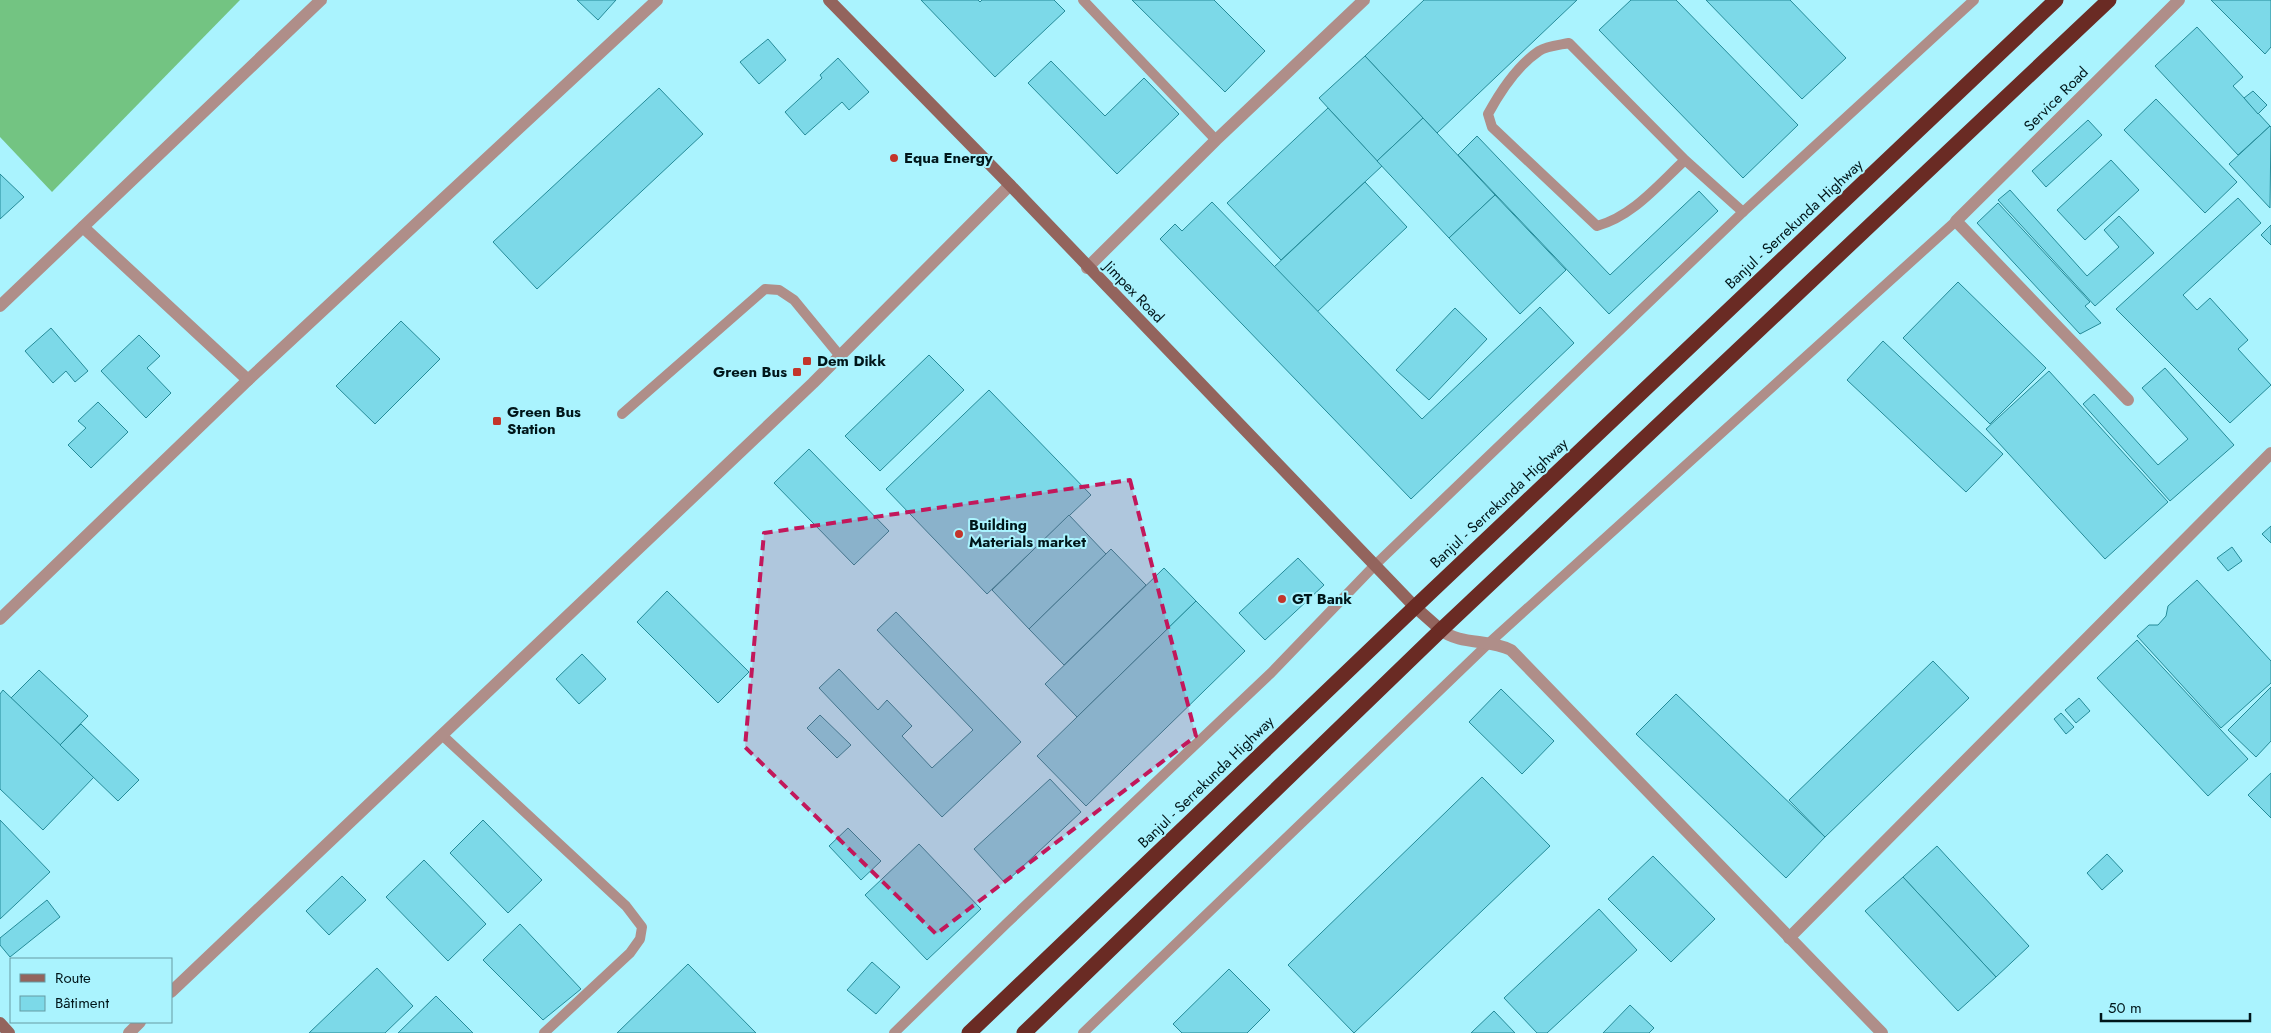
<svg xmlns="http://www.w3.org/2000/svg" width="2271" height="1033" font-family="Jost,sans-serif">
<rect width="100%" height="100%" fill="#aaf3fe"/>
<!-- forest -->
<polygon fill="#73c482" points="0,0 240,0 52,192 0,137"/>
<!-- building -->
<g fill="#7cd9e8" stroke="#258b99">
<polygon points="577,0 616,0 598,20"/>
<polygon points="921,0 978,0 980,2 982,0 1054,0 1065,11 995,77"/>
<polygon points="1132,0 1214,0 1265,51 1225,92"/>
<polygon points="1424,0 1577,0 1437,133 1365,56"/>
<polygon points="1631,0 1676,0 1798,125 1743,178 1599,30"/>
<polygon points="1706,0 1790,0 1846,58 1802,99"/>
<polygon points="2211,0 2271,0 2271,47 2265,54"/>
<polygon points="2197,27 2243,77 2233,86 2270,126 2238,155 2155,66"/>
<polygon points="768,39 786,60 759,84 740,62"/>
<polygon points="1365,56 1423,118 1377,161 1319,98"/>
<polygon points="838,58 869,92 849,110 842,102 805,135 785,112 822,78 820,75"/>
<polygon points="1051,61 1105,116 1144,78 1179,114 1117,174 1028,83"/>
<polygon points="659,88 703,134 537,289 493,242"/>
<polygon points="2253,91 2267,105 2258,114 2244,98"/>
<polygon points="2156,99 2237,182 2205,213 2124,130"/>
<polygon points="1328,108 1382,166 1281,260 1227,203"/>
<polygon points="1423,118 1495,195 1449,238 1377,161"/>
<polygon points="2088,120 2102,135 2046,187 2032,171"/>
<polygon points="2270,126 2271,127 2270,208 2229,164"/>
<polygon points="1477,136 1610,275 1699,191 1718,211 1609,314 1458,155"/>
<polygon points="2111,160 2139,190 2085,240 2057,210"/>
<polygon points="0,174 24,197 0,219"/>
<polygon points="1365,182 1407,227 1317,312 1274,267"/>
<polygon points="2010,190 2087,276 2119,247 2104,230 2119,216 2154,253 2095,306 1998,200"/>
<polygon points="1495,195 1566,270 1520,314 1449,238"/>
<polygon points="2238,198 2261,223 2183,295 2197,310 2210,298 2248,340 2238,349 2271,385 2230,423 2116,309"/>
<polygon points="1212,202 1422,419 1540,307 1574,343 1411,499 1160,239 1175,224 1182,231"/>
<polygon points="1998,203 2090,302 2085,306 2101,323 2080,334 1977,223"/>
<polygon points="2271,225 2271,245 2261,235"/>
<polygon points="1958,282 2046,368 1990,424 1903,338"/>
<polygon points="1455,308 1487,339 1429,400 1396,370"/>
<polygon points="401,321 440,359 375,424 336,386"/>
<polygon points="51,328 88,371 75,382 66,371 53,383 25,351"/>
<polygon points="139,335 160,356 147,368 171,393 146,418 101,371"/>
<polygon points="1883,341 2003,454 1966,492 1847,380"/>
<polygon points="929,355 964,390 880,471 845,436"/>
<polygon points="2165,368 2234,445 2170,501 2083,404 2094,394 2158,465 2188,439 2142,388"/>
<polygon points="2049,371 2168,502 2105,559 1986,429"/>
<polygon points="989,390 1091,495 987,594 886,489"/>
<polygon points="98,402 128,432 91,468 68,445 86,428 78,421"/>
<polygon points="809,449 889,531 854,565 774,483"/>
<polygon points="1069,515 1106,554 1029,629 992,590"/>
<polygon points="2271,526 2271,543 2262,534"/>
<polygon points="2232,547 2242,561 2228,571 2217,558"/>
<polygon points="1111,549 1146,585 1064,665 1029,629"/>
<polygon points="1298,558 1324,585 1265,640 1239,613"/>
<polygon points="1164,568 1196,601 1077,717 1045,684"/>
<polygon points="2197,580 2271,661 2271,683 2221,728 2137,636 2149,625 2158,625 2166,616 2168,606"/>
<polygon points="667,591 749,672 718,703 637,622"/>
<polygon points="1196,601 1245,651 1086,806 1037,756"/>
<polygon points="896,612 1021,742 942,817 819,688 839,669 878,710 887,700 912,726 902,736 932,768 973,730 877,630"/>
<polygon points="2137,640 2248,759 2208,796 2097,678"/>
<polygon points="582,654 606,679 579,704 556,679"/>
<polygon points="1933,661 1969,698 1825,837 1789,800"/>
<polygon points="39,670 88,716 60,745 11,698"/>
<polygon points="2271,687 2271,741 2256,757 2228,730"/>
<polygon points="1501,689 1554,741 1522,774 1469,722"/>
<polygon points="3,690 94,777 43,830 0,789 0,694"/>
<polygon points="1676,694 1825,837 1786,878 1636,734"/>
<polygon points="2079,698 2090,711 2076,723 2065,710"/>
<polygon points="2061,713 2074,727 2066,734 2054,719"/>
<polygon points="820,715 851,745 837,758 807,728"/>
<polygon points="81,724 139,780 118,801 60,745"/>
<polygon points="2271,773 2271,818 2248,795"/>
<polygon points="1482,777 1550,846 1354,1033 1288,965"/>
<polygon points="1050,779 1081,812 1005,883 974,849"/>
<polygon points="0,820 50,872 0,919"/>
<polygon points="483,820 542,880 508,913 450,853"/>
<polygon points="848,828 881,861 861,880 829,846"/>
<polygon points="919,844 981,909 927,960 865,895"/>
<polygon points="1937,846 2029,946 1996,977 1903,877"/>
<polygon points="2107,854 2123,871 2102,890 2087,873"/>
<polygon points="1653,856 1715,919 1671,962 1608,899"/>
<polygon points="424,860 486,924 448,961 386,897"/>
<polygon points="342,876 366,900 329,935 306,911"/>
<polygon points="1903,877 1996,977 1958,1011 1865,911"/>
<polygon points="47,900 60,917 10,957 0,945 0,938"/>
<polygon points="1599,909 1637,950 1547,1033 1537,1033 1504,998"/>
<polygon points="520,924 581,989 543,1020 483,960"/>
<polygon points="872,962 900,987 876,1014 847,990"/>
<polygon points="688,964 756,1033 617,1033"/>
<polygon points="377,968 413,1006 385,1033 309,1033"/>
<polygon points="1229,969 1270,1010 1247,1033 1182,1033 1173,1024"/>
<polygon points="436,996 473,1033 398,1033"/>
<polygon points="1630,1005 1654,1028 1649,1033 1603,1033"/>
<polygon points="1494,1011 1515,1033 1471,1033"/>
</g>
<g fill="none" stroke-linecap="round" stroke-linejoin="round">
<!-- lane -->
<g stroke="#af8e89" stroke-width="10">
<polyline points="1083,0 1216,140"/>
<path d="M 1685,160 C 1658,185 1633,216 1597,226 L 1492,127 L 1488,114 C 1500,92 1518,65 1539,51 C 1547,46 1560,45 1569,43 L 1685,160 L 1743,212"/>
<polyline points="622,414 765,289 779,290 794,300 840,356"/>
<polyline points="442,735 626,906 642,927 640,939 630,953 544,1033"/>
<polyline points="894,1033 1007,923 1271,673 1375,565 1743,212 1974,0"/>
<polyline points="1083,1033 1489,643 1956,221"/>
</g>
<!-- street -->
<g stroke="#af8e89" stroke-width="12">
<polyline points="83,227 248,380"/>
<polyline points="1087,268 1216,140 1364,0"/>
<polyline points="0,306 321,0"/>
<polyline points="2128,400 1956,221 2179,0"/>
<polyline points="0,619 248,380 657,0"/>
<path d="M 1441,630 C 1460,645 1489,639 1511,650 L 1882,1033"/>
<polyline points="1789,938 2271,453"/>
<polyline points="171,992 813,383 1010,185"/>
<polyline points="129,1033 140,1022"/>
</g>
<!-- secondary -->
<g stroke="#93645d" stroke-width="12">
<polyline points="829,0 1010,185 1415,607 1441,630"/>
<polyline points="0,1023 9,1033"/>
</g>
<!-- highway -->
<g stroke="#6a2b24" stroke-width="15">
<polyline points="969,1033 1415,607 2056,0"/>
<polyline points="1024,1033 1441,630 2109,0"/>
</g>
</g>
<!-- marked area -->
<path fill="#c2185b" fill-opacity="0.2" stroke="#c2185b" stroke-width="4" stroke-dasharray="10 6" stroke-linejoin="round" d="M 1130,480 L 1196,736 L 936,934 L 745,747 L 764,533 Z"/>
<!-- markers -->
<g fill="#c3352b" stroke="#aaf3fe" stroke-width="2">
<circle cx="894" cy="158" r="5"/>
<rect x="802" y="356" width="10" height="10" rx="2.5"/>
<rect x="792" y="367" width="10" height="10" rx="2.5"/>
<rect x="492" y="416" width="10" height="10" rx="2.5"/>
<circle cx="959" cy="534" r="5"/>
<circle cx="1282" cy="599" r="5"/>
</g>
<g text-anchor="middle" dominant-baseline="central" stroke-width="4" stroke-linejoin="round" paint-order="stroke">
<!-- street labels -->
<g font-size="15" fill="#00161a" stroke="#aaf3fe">
<text transform="translate(2056 99) rotate(-45)">Service Road</text>
<text transform="translate(1794 224) rotate(-43)">Banjul - Serrekunda Highway</text>
<text transform="translate(1134 292) rotate(46)">Jimpex Road</text>
<text transform="translate(1499 503) rotate(-43)">Banjul - Serrekunda Highway</text>
<text transform="translate(1206 782) rotate(-44)">Banjul - Serrekunda Highway</text>
</g>
<!-- poi labels -->
<g font-size="15" font-weight="bold" fill="#00161a" stroke="#aaf3fe" text-anchor="start">
<text x="904" y="158">Equa Energy</text>
<text x="817" y="361">Dem Dikk</text>
<text x="787" y="372" text-anchor="end">Green Bus</text>
<text x="507" y="412">Green Bus<tspan x="507" dy="17">Station</tspan></text>
<text x="969" y="525">Building<tspan x="969" dy="17">Materials market</tspan></text>
<text x="1292" y="599">GT Bank</text>
</g>
</g>
<!-- legend -->
<rect x="10" y="958" width="162" height="65" fill="#aaf3fe" stroke="#669ba3"/>
<rect x="20" y="974" width="25" height="8" fill="#93645d" stroke="#669ba3"/>
<text x="55" y="983" font-size="15" fill="#00161a">Route</text>
<rect x="20" y="996" width="25" height="15" fill="#7cd9e8" stroke="#669ba3"/>
<text x="55" y="1008" font-size="15" fill="#00161a">Bâtiment</text>
<!-- scale -->
<path d="M2101 1013v8h149v-8" fill="none" stroke="#00161a" stroke-width="2.5"/>
<text x="2108" y="1013" font-size="15" fill="#00161a" stroke="#aaf3fe" stroke-width="4" paint-order="stroke">50 m</text>
</svg>
